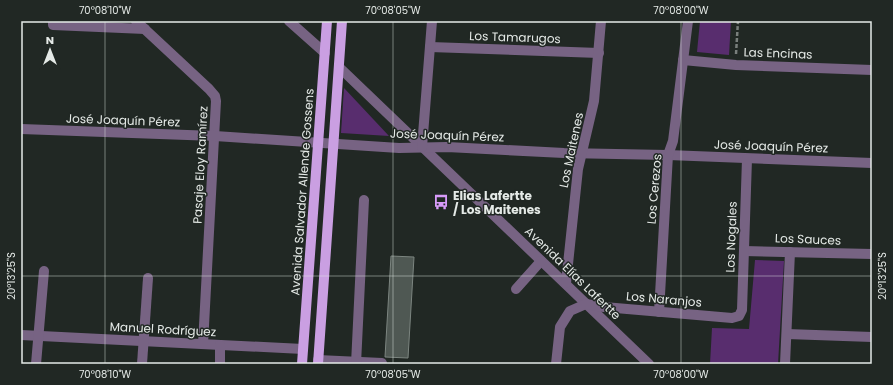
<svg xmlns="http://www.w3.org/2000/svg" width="893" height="385" font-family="Poppins,sans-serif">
<rect width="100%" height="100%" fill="#212824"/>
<!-- green -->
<g fill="#582d6e">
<polygon points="700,21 731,21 729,55 697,52"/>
<polygon points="344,88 389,136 341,133"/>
<polygon points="755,260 784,261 778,364 710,364 712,328 749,329"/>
</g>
<!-- building -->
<polygon fill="#4f5853" stroke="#7c8580" points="391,256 414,257 408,358 385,357"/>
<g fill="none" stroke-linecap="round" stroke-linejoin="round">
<!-- path -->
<polyline stroke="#797f7c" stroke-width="2.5" stroke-dasharray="4 2" stroke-linecap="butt" points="736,54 738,21"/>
<!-- minor -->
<g stroke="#776383" stroke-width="10">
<polyline points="53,21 53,25 145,29"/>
<polyline points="136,21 209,89 215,96 216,101 203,344"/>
<polyline points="289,21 325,53"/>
<polyline points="430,47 599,53"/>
<polyline points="683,60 736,65 872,70"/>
<polyline points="340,68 649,364"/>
<polyline points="21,129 215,136 399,148 447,147 564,153 668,155 872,163"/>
<polyline points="422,147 432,21"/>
<polyline points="744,251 872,254"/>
<polyline points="566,283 578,169 594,101 601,21"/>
<polyline points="516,289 541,261"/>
<polyline points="659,312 668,155 673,141 688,21"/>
<polyline points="787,334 872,337"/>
<polyline points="21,335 303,349"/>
<polyline points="220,345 220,364"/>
<polyline points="318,360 382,363"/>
<polyline points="36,364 44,271"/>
<polyline points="142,364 148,278"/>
<polyline points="356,364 364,200"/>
<polyline points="556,364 560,327 570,311 586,304 604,307 732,318 739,316 742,310 747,159"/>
<polyline points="785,364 790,252"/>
</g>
<!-- major -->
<g stroke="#ca9fe2" stroke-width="10">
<polyline points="302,364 327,21"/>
<polyline points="318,364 342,21"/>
</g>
</g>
<!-- ticks -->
<path fill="none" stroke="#e5eae7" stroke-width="1" stroke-opacity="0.45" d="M 105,21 L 105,364M 393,21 L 393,364M 681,21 L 681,364M 21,276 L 872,276"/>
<!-- icons -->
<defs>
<g id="bus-bare" transform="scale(1.2)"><path d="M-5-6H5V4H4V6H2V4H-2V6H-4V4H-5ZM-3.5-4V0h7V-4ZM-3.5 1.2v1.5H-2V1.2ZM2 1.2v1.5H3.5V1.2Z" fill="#d79bf9" stroke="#212824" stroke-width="2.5" paint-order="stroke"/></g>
</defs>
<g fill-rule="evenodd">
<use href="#bus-bare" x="441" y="202"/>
</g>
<g text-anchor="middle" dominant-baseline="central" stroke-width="3" stroke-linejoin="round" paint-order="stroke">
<!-- street labels -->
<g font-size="12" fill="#e5eae7" stroke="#212824">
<text transform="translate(515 37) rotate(2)">Los Tamarugos</text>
<text transform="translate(778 53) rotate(2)">Las Encinas</text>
<text transform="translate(123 120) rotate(2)">José Joaquín Pérez</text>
<text transform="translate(447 135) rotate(2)">José Joaquín Pérez</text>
<text transform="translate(771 146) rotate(2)">José Joaquín Pérez</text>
<text transform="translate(571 150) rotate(-78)">Los Maitenes</text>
<text transform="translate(200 165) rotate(-87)">Pasaje Eloy Ramírez</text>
<text transform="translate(654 189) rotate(-85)">Los Cerezos</text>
<text transform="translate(302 192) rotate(-86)">Avenida Salvador Allende Gossens</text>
<text transform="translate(731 237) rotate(-88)">Los Nogales</text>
<text transform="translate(808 239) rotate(2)">Los Sauces</text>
<text transform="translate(573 273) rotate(44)">Avenida Elías Lafertte</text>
<text transform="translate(664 299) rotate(5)">Los Naranjos</text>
<text transform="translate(163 329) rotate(3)">Manuel Rodríguez</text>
</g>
<!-- poi labels -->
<g font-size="12" font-weight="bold" fill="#e5eae7" stroke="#212824" text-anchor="start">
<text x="453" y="195">Elias Lafertte<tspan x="453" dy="14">/ Los Maitenes</tspan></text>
</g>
</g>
<!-- border -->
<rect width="893" height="385" fill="none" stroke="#212824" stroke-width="44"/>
<!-- north arrow -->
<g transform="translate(50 50)" stroke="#212824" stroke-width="3" paint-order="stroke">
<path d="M0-3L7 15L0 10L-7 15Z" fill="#e5eae7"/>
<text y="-6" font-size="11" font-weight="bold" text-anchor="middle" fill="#e5eae7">N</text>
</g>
<rect x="22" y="22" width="849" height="341" fill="none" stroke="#e5eae7" stroke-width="1.5"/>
<g font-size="10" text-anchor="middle" fill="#e5eae7">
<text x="105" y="14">70°08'10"W</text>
<text x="393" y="14">70°08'05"W</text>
<text x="681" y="14">70°08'00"W</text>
<text transform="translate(11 276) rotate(-90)" y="4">20°13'25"S</text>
<text transform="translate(882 276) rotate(-90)" y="4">20°13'25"S</text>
<text x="105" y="378">70°08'10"W</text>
<text x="393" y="378">70°08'05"W</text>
<text x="681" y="378">70°08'00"W</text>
</g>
</svg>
